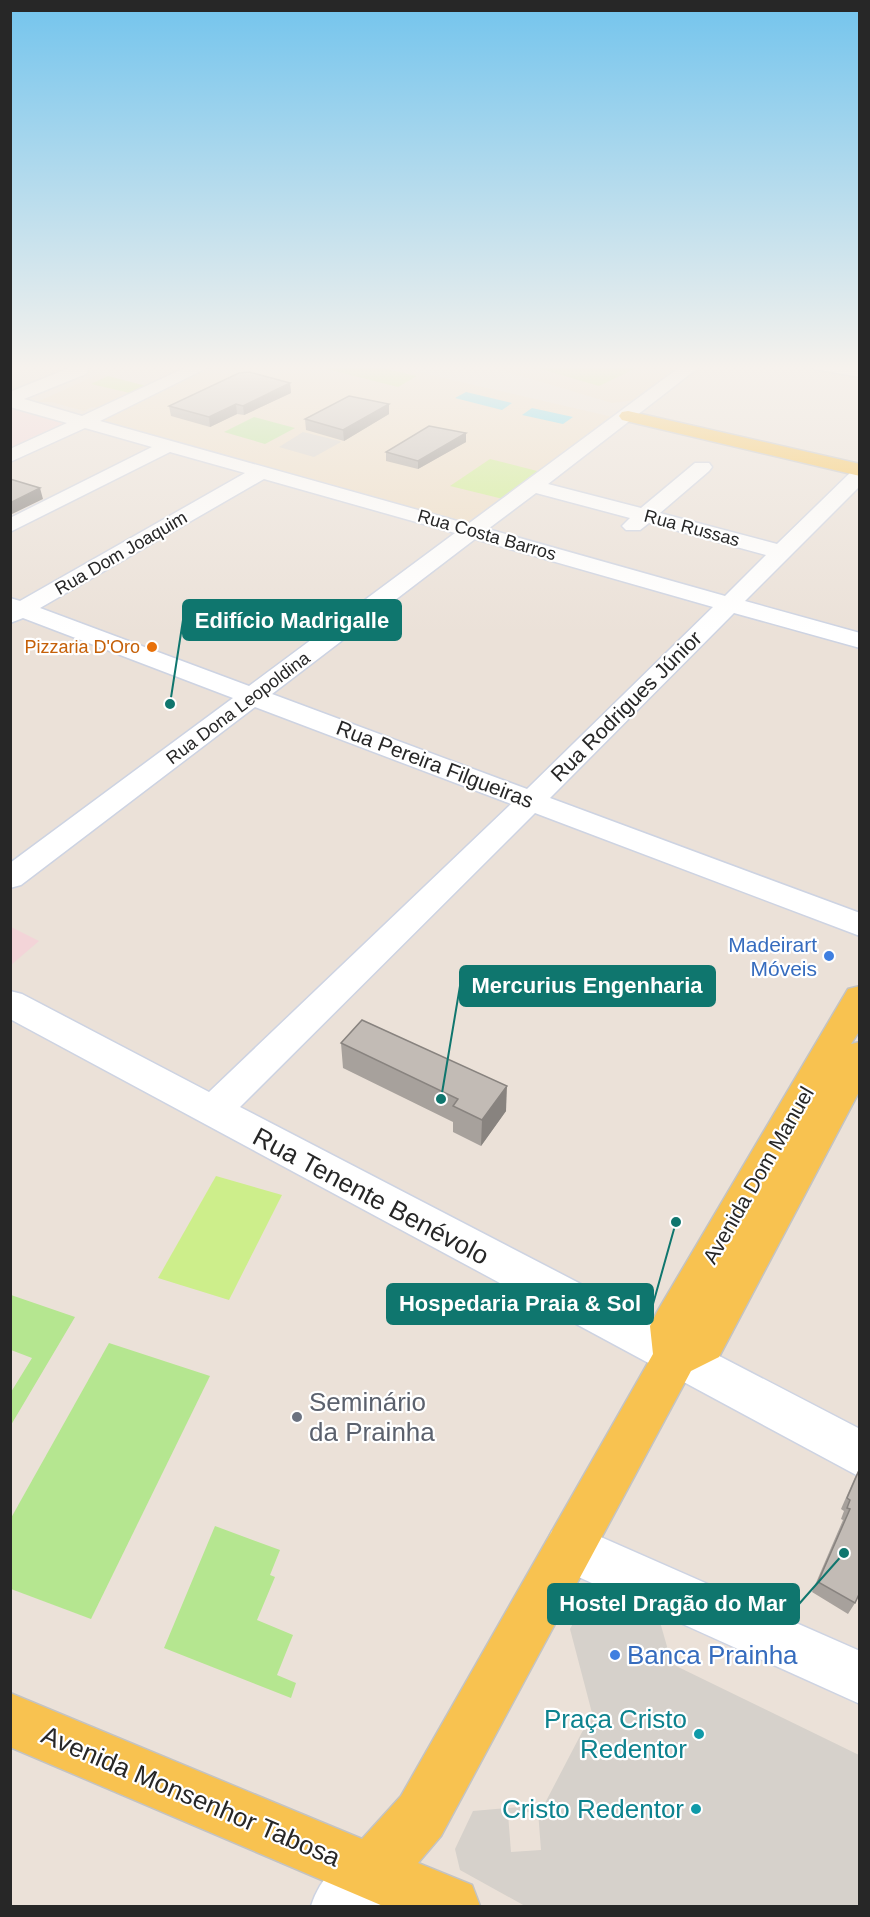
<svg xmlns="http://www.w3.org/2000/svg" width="870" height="1917" font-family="Helvetica,sans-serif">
<rect width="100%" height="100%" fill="#ebe1d8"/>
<!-- education -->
<g fill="#eeddc5">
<polygon points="220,364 383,364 617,418 604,422 591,432 591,436 469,524 101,420"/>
<polygon points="481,364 683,364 637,400 612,403"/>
<polygon points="99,374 146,386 99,408 92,407 84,411 51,402 37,402"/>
</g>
<!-- medical -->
<g fill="#f3d4d8">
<polygon points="10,405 66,421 66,423 11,448"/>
<polygon points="11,927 39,941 11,965"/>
</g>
<!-- green -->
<g fill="#b5e690">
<polygon points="254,417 295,428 265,444 224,432"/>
<polygon points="11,1295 75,1317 11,1425 11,1392 32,1358 11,1350"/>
<polygon points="109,1343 210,1376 91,1619 11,1589 11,1518"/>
<polygon points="215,1526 280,1550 270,1575 275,1577 257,1620 293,1635 277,1675 296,1683 291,1698 164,1648"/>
</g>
<!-- pitch -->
<g fill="#cdee8b">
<polygon points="307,364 366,364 417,376 398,387"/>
<polygon points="524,364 645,364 599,386"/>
<polygon points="108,376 146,386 130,393 91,384"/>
<polygon points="490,459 541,472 503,499 450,486"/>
<polygon points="216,1176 282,1195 229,1300 158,1278"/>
</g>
<!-- plaza -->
<g fill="#d6d1cb" fill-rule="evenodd">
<polygon points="303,432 340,441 341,442 314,457 279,447"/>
<path d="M 624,1598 L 643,1602 L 658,1615 L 672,1664 L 859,1755 L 859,1906 L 525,1906 L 460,1870 L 455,1849 L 473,1811 L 544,1805 L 592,1713 L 570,1629 L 576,1618 L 591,1609 L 605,1602 ZM 538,1811 L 541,1850 L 511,1852 L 508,1814 Z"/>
</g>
<!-- water -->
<g fill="#63dbf5">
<polygon points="466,392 512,403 502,410 455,398"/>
<polygon points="532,408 573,417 563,424 522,415"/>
</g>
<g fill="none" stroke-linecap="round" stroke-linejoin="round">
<!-- minor casing -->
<g stroke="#cdd3e2" stroke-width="3">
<g id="minor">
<path d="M 193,364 L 215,364 L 100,421 L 468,524 L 684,364 L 703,364 L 548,484 L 641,508 L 695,463 L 709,463 L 712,467 L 709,471 L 660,513 L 777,544 L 853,470 L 860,468 L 860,486 L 745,601 L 860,633 L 860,648 L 734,613 L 550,798 L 860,913 L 860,936 L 535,813 L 240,1107 L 860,1429 L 860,1477 L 10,1019 L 10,991 L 22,994 L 209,1092 L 511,804 L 255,707 L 21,885 L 10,888 L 10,863 L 233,698 L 23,618 L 10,623 L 10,598 L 20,601 L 245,473 L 170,452 L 10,532 L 10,518 L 152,447 L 85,428 L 10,462 L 10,449 L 67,423 L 10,407 L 10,392 L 74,366 L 86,366 L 88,370 L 86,374 L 24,399 L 82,416 ZM 264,479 L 455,533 L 249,686 L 40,608 ZM 536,493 L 630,518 L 622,526 L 626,530 L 640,530 L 649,523 L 766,555 L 725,596 L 488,529 ZM 475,539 L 713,607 L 527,789 L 272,694 Z"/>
<polygon points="806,364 860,367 860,377 814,369"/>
<polygon points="569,1523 860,1651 860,1704 552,1565 544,1548 552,1531"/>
<path d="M 371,1843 L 392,1851 L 400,1872 L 392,1893 L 379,1906 L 311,1906 C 320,1877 343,1855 371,1843 Z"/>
</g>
</g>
<!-- major casing -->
<g stroke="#c3c3c3" stroke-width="3">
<g id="major">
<polygon points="628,411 860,464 860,476 622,420 619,416 622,412"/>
<polygon points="860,986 860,1030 851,1044 860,1042 860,1090 719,1357 691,1371 441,1836 418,1863 472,1885 480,1906 383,1906 10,1747 10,1693 362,1839 401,1796 653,1354 650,1326 657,1312 848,989"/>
</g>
</g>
<!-- minor -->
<use href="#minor" fill="#fff" fill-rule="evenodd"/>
<!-- major -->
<use href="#major" fill="#f8c250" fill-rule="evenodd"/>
</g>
<!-- wall -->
<g fill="#a7a19c">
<polygon points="290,383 291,393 244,415 237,414 210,427 171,416 169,406"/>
<polygon points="389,414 344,441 306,430 305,419"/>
<polygon points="466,433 466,442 418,469 386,461 386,452"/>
<polygon points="341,1043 506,1111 481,1146 453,1132 453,1122 343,1068"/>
<polygon points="860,1467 855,1603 848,1614 812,1592 843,1520 841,1519 844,1511 841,1509 855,1477"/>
</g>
<!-- shaded-wall -->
<g fill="#88837f">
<polygon points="290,383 291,393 244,415 243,406"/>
<polygon points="236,404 237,414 210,427 209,417"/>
<polygon points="389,404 389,414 344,441 343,430"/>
<polygon points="466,433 466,442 418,469 418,461"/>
<polygon points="40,488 43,499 10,515 10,503"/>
<polygon points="507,1086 506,1111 481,1146 482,1120"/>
</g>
<!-- building -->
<g fill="#c2bbb5" stroke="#88837f" stroke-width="1.5">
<polygon points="249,372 290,383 243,406 236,404 209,417 169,406 239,373"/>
<polygon points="349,396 389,404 343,430 305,419"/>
<polygon points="429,426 466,433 418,461 386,452"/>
<polygon points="10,479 40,488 10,503"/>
<polygon points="362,1020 507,1086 482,1120 453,1106 458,1099 341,1043"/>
<polygon points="860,1468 860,1592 855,1603 818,1582 850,1509 847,1508 850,1500 847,1498"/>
</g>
<!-- sky -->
<linearGradient id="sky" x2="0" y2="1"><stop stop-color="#73c4ed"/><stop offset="0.58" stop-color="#f6f2ed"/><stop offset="1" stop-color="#f6f2ed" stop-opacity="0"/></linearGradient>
<rect width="870" height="633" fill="url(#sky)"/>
<!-- markers -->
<circle fill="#e8710a" stroke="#fff" stroke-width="2" cx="152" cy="647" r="6"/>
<g fill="#3f7fe0" stroke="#fff" stroke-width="2">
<circle cx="829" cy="956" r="6"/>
<circle cx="615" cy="1655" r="6"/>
</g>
<circle fill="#6b7280" stroke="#fff" stroke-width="2" cx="297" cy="1417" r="6"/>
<g fill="#0f9aa8" stroke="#fff" stroke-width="2">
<circle cx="699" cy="1734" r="6"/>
<circle cx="696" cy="1809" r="6"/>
</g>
<g text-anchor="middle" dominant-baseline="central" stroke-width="4.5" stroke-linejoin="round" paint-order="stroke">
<!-- far-street labels -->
<g font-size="18" fill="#272727" stroke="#fff">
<text transform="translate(692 528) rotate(15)">Rua Russas</text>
<text transform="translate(487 535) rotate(16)">Rua Costa Barros</text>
<text transform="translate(121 553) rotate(-30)">Rua Dom Joaquim</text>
<text transform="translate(238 708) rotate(-37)">Rua Dona Leopoldina</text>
</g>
<!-- far-food labels -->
<g font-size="18" fill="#c56008" stroke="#fff" text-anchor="end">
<text x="140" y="647">Pizzaria D'Oro</text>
</g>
<!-- street labels -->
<g font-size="21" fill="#272727" stroke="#fff">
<text transform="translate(626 706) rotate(-45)">Rua Rodrigues Júnior</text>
<text transform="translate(435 764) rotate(21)">Rua Pereira Filgueiras</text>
<text transform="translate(758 1175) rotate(-60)">Avenida Dom Manuel</text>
</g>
<!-- shop labels -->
<g font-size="21" fill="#366cbe" stroke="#fff" text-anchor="end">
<text x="817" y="944">Madeirart<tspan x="817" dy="24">Móveis</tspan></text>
</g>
<!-- near-street labels -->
<g font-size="26" fill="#272727" stroke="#fff">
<text transform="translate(371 1196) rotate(28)">Rua Tenente Benévolo</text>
<text transform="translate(191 1796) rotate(23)">Avenida Monsenhor Tabosa</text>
</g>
<!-- near-worship labels -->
<g font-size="26" fill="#5b616d" stroke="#fff" text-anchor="start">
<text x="309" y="1402">Seminário<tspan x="309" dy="30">da Prainha</tspan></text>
</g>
<!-- near-shop labels -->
<g font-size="26" fill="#366cbe" stroke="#fff" text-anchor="start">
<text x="627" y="1655">Banca Prainha</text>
</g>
<!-- near-culture labels -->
<g font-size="26" fill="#0d838f" stroke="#fff" text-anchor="end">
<text x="687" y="1719">Praça Cristo<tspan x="687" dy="30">Redentor</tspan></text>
<text x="684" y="1809">Cristo Redentor</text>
</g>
</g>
<!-- callouts -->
<path fill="none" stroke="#0f766e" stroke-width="2" d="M170 704L183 620M441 1099L460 986M676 1222L653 1304M844 1553L799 1604"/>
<g fill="#0f766e" stroke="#fff" stroke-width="2">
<circle cx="170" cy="704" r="6"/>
<circle cx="441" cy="1099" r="6"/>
<circle cx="676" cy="1222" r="6"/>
<circle cx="844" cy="1553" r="6"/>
</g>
<g fill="#0f766e" stroke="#0f766e" stroke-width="2">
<rect x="183" y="600" width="218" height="40" rx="6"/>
<rect x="460" y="966" width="255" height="40" rx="6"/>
<rect x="387" y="1284" width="266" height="40" rx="6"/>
<rect x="548" y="1584" width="251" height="40" rx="6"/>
</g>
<g font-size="22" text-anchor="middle" font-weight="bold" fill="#fff">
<text x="292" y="628">Edifício Madrigalle</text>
<text x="587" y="993">Mercurius Engenharia</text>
<text x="520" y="1311">Hospedaria Praia &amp; Sol</text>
<text x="673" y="1611">Hostel Dragão do Mar</text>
</g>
<!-- border -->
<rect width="870" height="1917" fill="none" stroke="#272727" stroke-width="24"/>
</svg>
